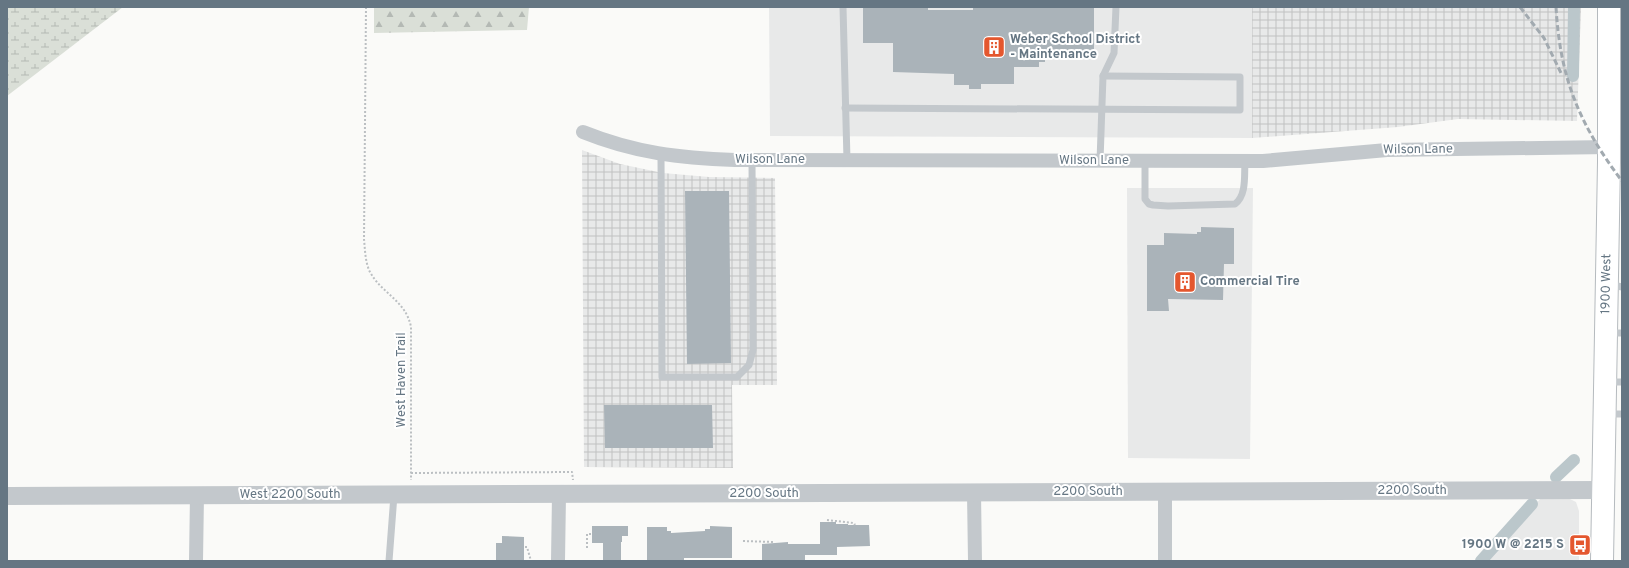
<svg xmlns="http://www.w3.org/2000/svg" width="1629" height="568" font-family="Overpass,sans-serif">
<defs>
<pattern id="industrial-grid" width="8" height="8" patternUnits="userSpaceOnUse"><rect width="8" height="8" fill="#e8e9e9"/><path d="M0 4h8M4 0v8" fill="none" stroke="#c0c1c2"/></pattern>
<pattern id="forest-firs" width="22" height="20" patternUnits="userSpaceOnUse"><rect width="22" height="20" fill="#dadfd7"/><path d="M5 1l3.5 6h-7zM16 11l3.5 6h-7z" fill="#b4b9b4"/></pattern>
<pattern id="wetland-marsh" width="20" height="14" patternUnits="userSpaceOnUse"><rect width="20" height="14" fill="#dadfd7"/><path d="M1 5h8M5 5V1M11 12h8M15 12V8" fill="none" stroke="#b4b9b4"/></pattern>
</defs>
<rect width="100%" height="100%" fill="#fafaf8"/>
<!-- built -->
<g fill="#e8e9e9">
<polygon points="769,7 1252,7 1252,138 770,136"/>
<polygon points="1127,188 1253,188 1250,459 1128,458"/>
<polygon points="1542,497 1566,497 1576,502 1579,511 1579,561 1483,561"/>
</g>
<!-- industrial -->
<g fill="url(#industrial-grid)">
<polygon points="1252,7 1581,7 1577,121 1458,119 1398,127 1252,138"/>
<polygon points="582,150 620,164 663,173 709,177 775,178 777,385 732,385 733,468 584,467"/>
</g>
<!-- forest -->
<polygon fill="url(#forest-firs)" points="374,7 529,7 527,30 374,33"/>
<!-- wetland -->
<polygon fill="url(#wetland-marsh)" points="7,7 123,7 7,96"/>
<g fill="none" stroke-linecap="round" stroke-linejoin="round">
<!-- canal -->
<g stroke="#bbc7cb" stroke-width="12">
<polyline points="1573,76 1574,7"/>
<polyline points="1556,477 1574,460"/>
<polyline points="1481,561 1532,504"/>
</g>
</g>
<!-- building -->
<g fill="#aab3b9">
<polygon points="863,7 928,7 928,10 973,10 973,7 1094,7 1094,52 1045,52 1045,62 1039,62 1039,67 1014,67 1014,84 981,84 981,89 969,89 969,85 954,85 954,74 893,72 893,43 863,43"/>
<polygon points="685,191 729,191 731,363 687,364"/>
<polygon points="1201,227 1234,228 1234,264 1224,264 1223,300 1168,299 1169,311 1147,311 1147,245 1164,245 1164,233 1197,234 1197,232 1201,232"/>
<polygon points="604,405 712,405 713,448 605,448"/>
<polygon points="820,522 836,522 836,524 848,524 848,525 869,525 870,546 837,547 837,555 805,555 805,561 762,561 762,544 788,542 788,544 820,544"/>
<polygon points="592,526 628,526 628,536 622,536 622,542 621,542 621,561 603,561 603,543 592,543"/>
<polygon points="710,526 732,527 732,558 684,558 684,561 647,561 647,527 667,527 667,531 671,531 671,533 705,531 705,529 710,529"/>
<polygon points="502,536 524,537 524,561 496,560 496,543 502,543"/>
</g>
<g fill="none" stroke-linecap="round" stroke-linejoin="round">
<!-- primary casing -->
<g stroke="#b5babe" stroke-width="24">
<g id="primary">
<path id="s1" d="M 1602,561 L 1609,162 L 1609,7"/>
</g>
</g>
<!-- path -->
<g stroke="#bbbfc2" stroke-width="2" stroke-dasharray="2 2" stroke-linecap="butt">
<path d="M 366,7 L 364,239 C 365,249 365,260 369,270 C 380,293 406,300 411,327 L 411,480"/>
<polyline points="411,473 572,472 573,480"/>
<polyline points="827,520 854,523 855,525"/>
<polyline points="743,541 774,542"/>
<polyline points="525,547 527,547 531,561"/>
<polyline points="587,548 587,534 592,534"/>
</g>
<!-- service -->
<g stroke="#c3c8cc" stroke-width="7">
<polyline points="843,7 847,160"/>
<polyline points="845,108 1240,110 1240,77 1103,76"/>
<polyline points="661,154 662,377 737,377 749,365 753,350 752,160"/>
<polyline points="1100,161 1103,76 1114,53 1116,7"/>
<path d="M 1145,161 L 1145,199 L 1149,204 L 1153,205 L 1168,206 L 1235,204 C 1247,195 1244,175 1245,162"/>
<polyline points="1608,284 1622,287"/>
<polyline points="1608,333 1622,333"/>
<polyline points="1607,382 1622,382"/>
<polyline points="1606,414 1622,414"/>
<polyline points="389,561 394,495"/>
</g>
<!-- minor -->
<g stroke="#c3c8cc" stroke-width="14">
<path d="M 583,132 C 635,153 680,158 735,160 L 1263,161 L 1387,150 L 1609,147"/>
<polyline points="1165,492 1165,561"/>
<polyline points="974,493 975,561"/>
<polyline points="196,561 197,495"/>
<polyline points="558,561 559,495"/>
</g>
<!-- tertiary -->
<polyline stroke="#c3c8cc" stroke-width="18" points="7,496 1603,490"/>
<!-- primary -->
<use href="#primary" stroke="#fff" stroke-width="22"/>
<!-- rail -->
<g stroke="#a2aab0" stroke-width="3" stroke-dasharray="6 3" stroke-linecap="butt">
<polyline points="1520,7 1544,38 1561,73"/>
<path d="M 1556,7 C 1560,78 1579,124 1622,181"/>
</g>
</g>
<!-- icons -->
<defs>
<g id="building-square" transform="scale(1.15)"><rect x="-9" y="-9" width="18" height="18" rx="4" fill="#e4572e" stroke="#fff"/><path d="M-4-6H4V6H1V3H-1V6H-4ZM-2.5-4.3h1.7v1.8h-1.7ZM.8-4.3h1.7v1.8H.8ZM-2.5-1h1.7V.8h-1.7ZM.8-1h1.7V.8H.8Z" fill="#fff"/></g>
<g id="bus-square" transform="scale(1.15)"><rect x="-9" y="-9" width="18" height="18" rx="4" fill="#e4572e" stroke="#fff"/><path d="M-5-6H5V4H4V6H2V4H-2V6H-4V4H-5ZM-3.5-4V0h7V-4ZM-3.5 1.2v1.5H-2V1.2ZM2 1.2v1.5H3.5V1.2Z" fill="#fff"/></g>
</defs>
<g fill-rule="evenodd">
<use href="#building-square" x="994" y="47"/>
<use href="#building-square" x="1185" y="282"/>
<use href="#bus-square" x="1580" y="545"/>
</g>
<g text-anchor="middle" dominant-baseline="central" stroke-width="4" stroke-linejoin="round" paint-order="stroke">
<!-- poi labels -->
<g font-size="13" font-weight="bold" fill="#657683" stroke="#fff" text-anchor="start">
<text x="1010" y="40">Weber School District<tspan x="1010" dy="15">- Maintenance</tspan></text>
<text x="1200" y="282">Commercial Tire</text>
<text x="1564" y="545" text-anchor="end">1900 W @ 2215 S</text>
</g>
<!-- street labels -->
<g font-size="13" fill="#657683" stroke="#fff">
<text transform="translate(1418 150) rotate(-1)">Wilson Lane</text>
<text x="770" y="160">Wilson Lane</text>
<text x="1094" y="161">Wilson Lane</text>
<text stroke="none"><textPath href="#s1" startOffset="277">1900 West</textPath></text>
<text transform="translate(402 380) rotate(-90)">West Haven Trail</text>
<text x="1412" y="491">2200 South</text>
<text x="1088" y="492">2200 South</text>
<text x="764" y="494">2200 South</text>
<text x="290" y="495">West 2200 South</text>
</g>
</g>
<!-- border -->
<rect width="1629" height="568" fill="none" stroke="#657683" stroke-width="16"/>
</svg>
